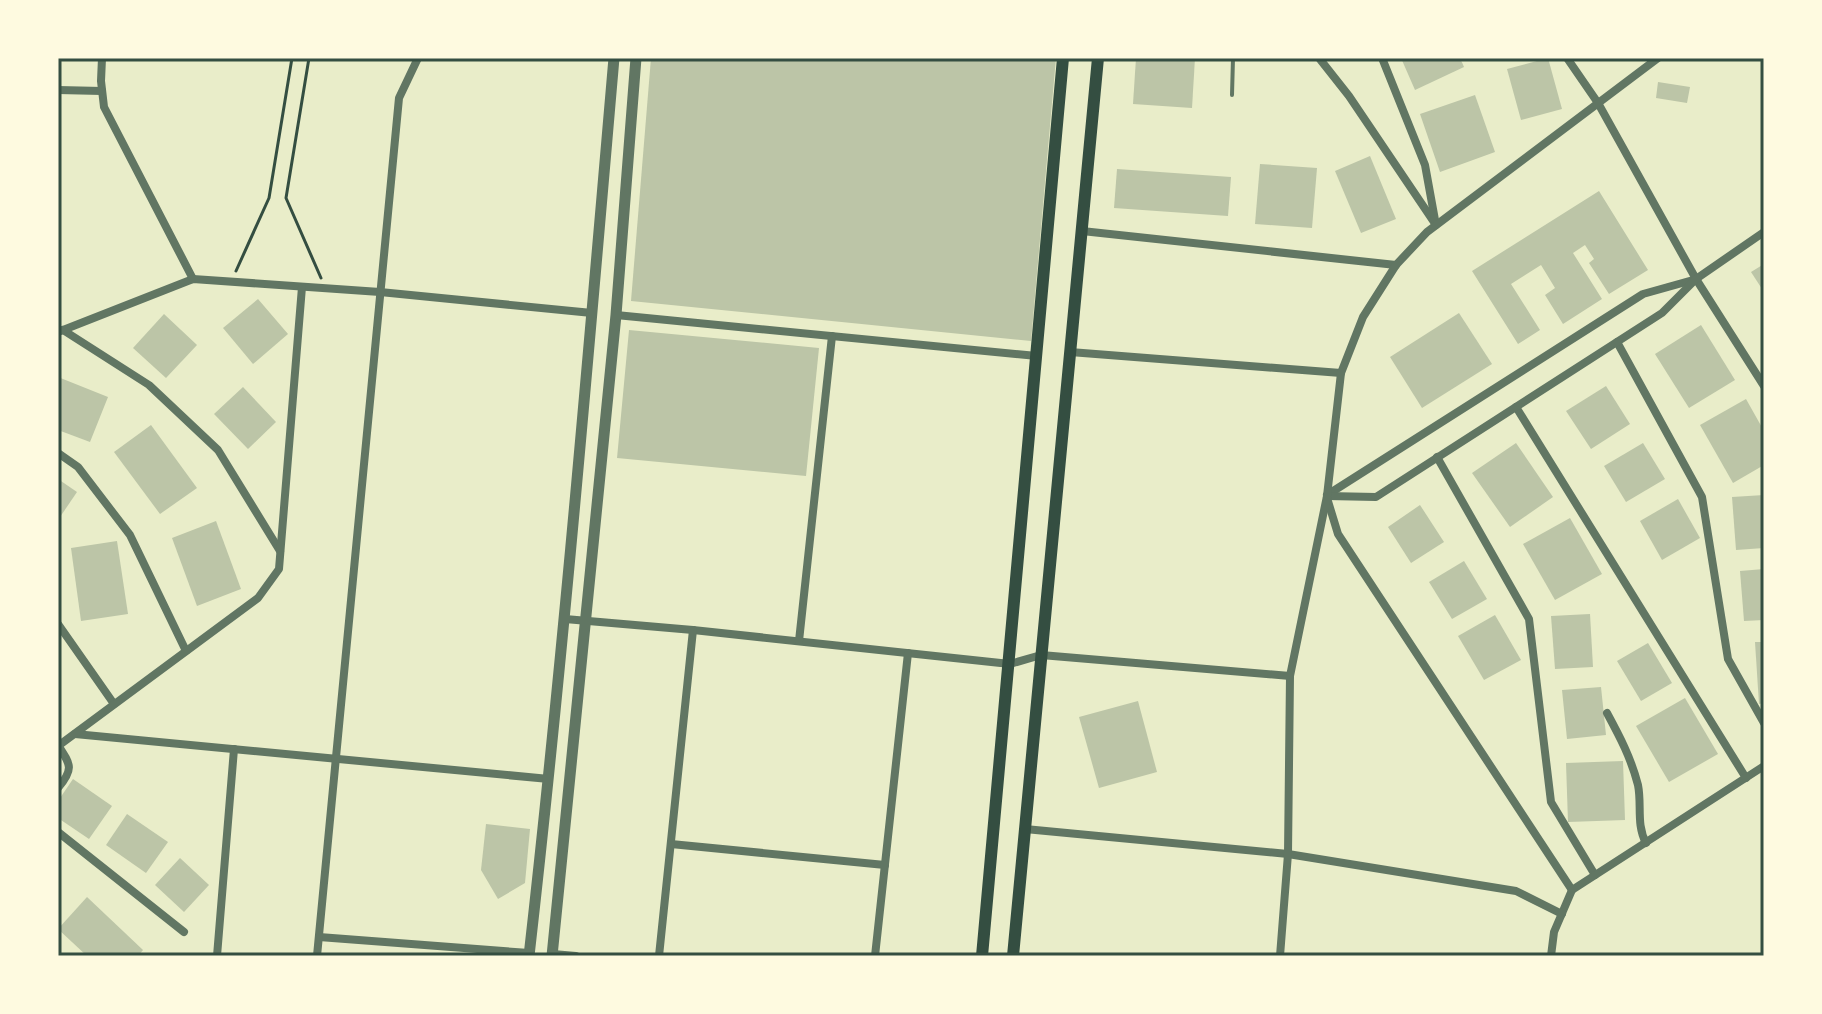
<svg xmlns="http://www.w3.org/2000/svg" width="1822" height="1014" font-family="'Times New Roman',serif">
<rect width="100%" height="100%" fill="#e9edc9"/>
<!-- building -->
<g fill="#bcc5a7">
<polygon points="651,58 1056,58 1031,341 631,301"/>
<polygon points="1136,58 1195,58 1192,108 1133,104"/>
<polygon points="1401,58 1460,58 1464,67 1415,90"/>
<polygon points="1548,58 1562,109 1521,120 1507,69"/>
<polygon points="1658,82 1690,87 1687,103 1656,98"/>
<polygon points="1475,95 1495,152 1440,172 1420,114"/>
<polygon points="1370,156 1396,219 1361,233 1335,171"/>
<polygon points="1260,164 1317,168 1312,228 1255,224"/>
<polygon points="1117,169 1231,177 1228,216 1114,208"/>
<polygon points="1599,191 1648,270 1609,294 1589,263 1594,259 1585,245 1573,253 1602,299 1563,324 1545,295 1555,288 1541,265 1511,284 1540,330 1518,344 1472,271"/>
<polygon points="1764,264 1764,292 1751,272"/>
<polygon points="258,299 288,334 253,364 223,328"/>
<polygon points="1459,313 1492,364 1422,408 1390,357"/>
<polygon points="164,314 197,345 166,378 133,348"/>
<polygon points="1701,325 1735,380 1689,408 1655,354"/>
<polygon points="629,330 819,348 806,476 617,458"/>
<polygon points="58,377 108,397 90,442 58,430"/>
<polygon points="1606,386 1630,424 1591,449 1566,411"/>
<polygon points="243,387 276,422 248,449 214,414"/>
<polygon points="1746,399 1764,431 1764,465 1733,483 1700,425"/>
<polygon points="151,425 197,488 160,514 114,452"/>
<polygon points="1516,443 1553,497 1510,527 1472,473"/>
<polygon points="1643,443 1665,479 1626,502 1604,466"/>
<polygon points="58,479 77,492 58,520"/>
<polygon points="1764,495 1764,548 1736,550 1732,497"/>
<polygon points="1678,499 1700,538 1662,560 1640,521"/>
<polygon points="1420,505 1444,542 1411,563 1388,527"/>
<polygon points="1570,518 1602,574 1555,600 1523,544"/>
<polygon points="216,521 241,589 197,606 172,538"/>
<polygon points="117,541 128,614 81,621 71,548"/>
<polygon points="1464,561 1487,599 1452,619 1429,582"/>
<polygon points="1764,569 1764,620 1744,621 1740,571"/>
<polygon points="1590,614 1593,667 1555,669 1551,616"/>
<polygon points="1495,615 1521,660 1484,680 1458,636"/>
<polygon points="1755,642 1764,642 1764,703 1759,704"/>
<polygon points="1648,643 1672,683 1641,701 1617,661"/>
<polygon points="1601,687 1606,735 1567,739 1562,690"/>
<polygon points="1685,698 1718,754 1669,782 1636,726"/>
<polygon points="1138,701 1157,772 1099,788 1079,717"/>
<polygon points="1623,761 1625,820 1568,822 1566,763"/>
<polygon points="73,779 112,806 89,839 58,818 58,801"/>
<polygon points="127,814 168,842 146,873 106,845"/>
<polygon points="486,824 530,829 525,883 498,899 481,870"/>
<polygon points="180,858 209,885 184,912 155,885"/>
<polygon points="87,897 143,950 138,956 87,956 58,929"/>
</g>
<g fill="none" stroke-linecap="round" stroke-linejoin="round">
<!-- path -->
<g stroke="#344e41" stroke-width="3">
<polyline points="309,58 286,198 321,278"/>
<polyline points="236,271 269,198 292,58"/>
</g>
<!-- service -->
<polyline stroke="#617663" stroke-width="4" points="1232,95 1233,58"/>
<!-- minor -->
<g stroke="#617663" stroke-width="8">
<polyline points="102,58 101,81 104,107 193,279"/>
<polyline points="1319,58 1349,96 1436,225"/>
<polyline points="1382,58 1425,165 1435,220"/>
<polyline points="1567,58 1598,103 1696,279 1764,386"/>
<polyline points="58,90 102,91"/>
<polyline points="1082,231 1396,265"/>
<polyline points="616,315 1037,356"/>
<polyline points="63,330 149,385 218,450 280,551"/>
<polyline points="58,332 193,279 380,292 592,313"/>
<polyline points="1617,342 1702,497 1728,659 1764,723"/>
<polyline points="1070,352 1341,373"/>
<polyline points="1516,407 1746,778"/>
<polyline points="58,453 78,467 130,535 186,651"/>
<polyline points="1437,457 1529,619 1551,802 1595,875"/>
<polyline points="1327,495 1643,294 1693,280"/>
<polyline points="1327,496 1376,497 1662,313 1696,279 1764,232"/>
<polyline points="1327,498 1338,534 1572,890"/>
<polyline points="565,619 693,630 1010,664 1041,655 1290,676"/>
<polyline points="58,624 114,704"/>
<polyline points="799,641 832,336"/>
<path d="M 1607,713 C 1620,737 1631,758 1638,785 C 1642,805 1636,824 1646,843"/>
<polyline points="75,734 549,779"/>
<polyline points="58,746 258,598 279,569 302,287"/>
<path d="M 58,788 C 74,769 71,765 58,745"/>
<polyline points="1025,829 1288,854 1516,891 1562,914"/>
<polyline points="58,832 184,932"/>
<polyline points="671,844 885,865"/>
<polyline points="319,937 529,953"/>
<polyline points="553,954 576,956"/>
<polyline points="217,956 234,749"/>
<polyline points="317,956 399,98 418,58"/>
<polyline points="659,956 693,630"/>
<polyline points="875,956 908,653"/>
<polyline points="1280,956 1288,854 1290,676 1327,496 1341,373 1363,317 1396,265 1427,232 1658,58"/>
<polyline points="1551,956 1554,932 1572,890 1764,766"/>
</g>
<!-- tertiary -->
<g stroke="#617663" stroke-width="11">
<path d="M 529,956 C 563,657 588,358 614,58"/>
<polyline points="552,956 616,315 636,58"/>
</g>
<!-- secondary -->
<g stroke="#344e41" stroke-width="12">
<polyline points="982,956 1063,58"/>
<polyline points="1013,956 1098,58"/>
</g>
</g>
<!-- border -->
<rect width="1822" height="1014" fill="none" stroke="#fefae0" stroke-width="120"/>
<rect x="60" y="60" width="1702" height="894" fill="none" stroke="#344e41" stroke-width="3"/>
</svg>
